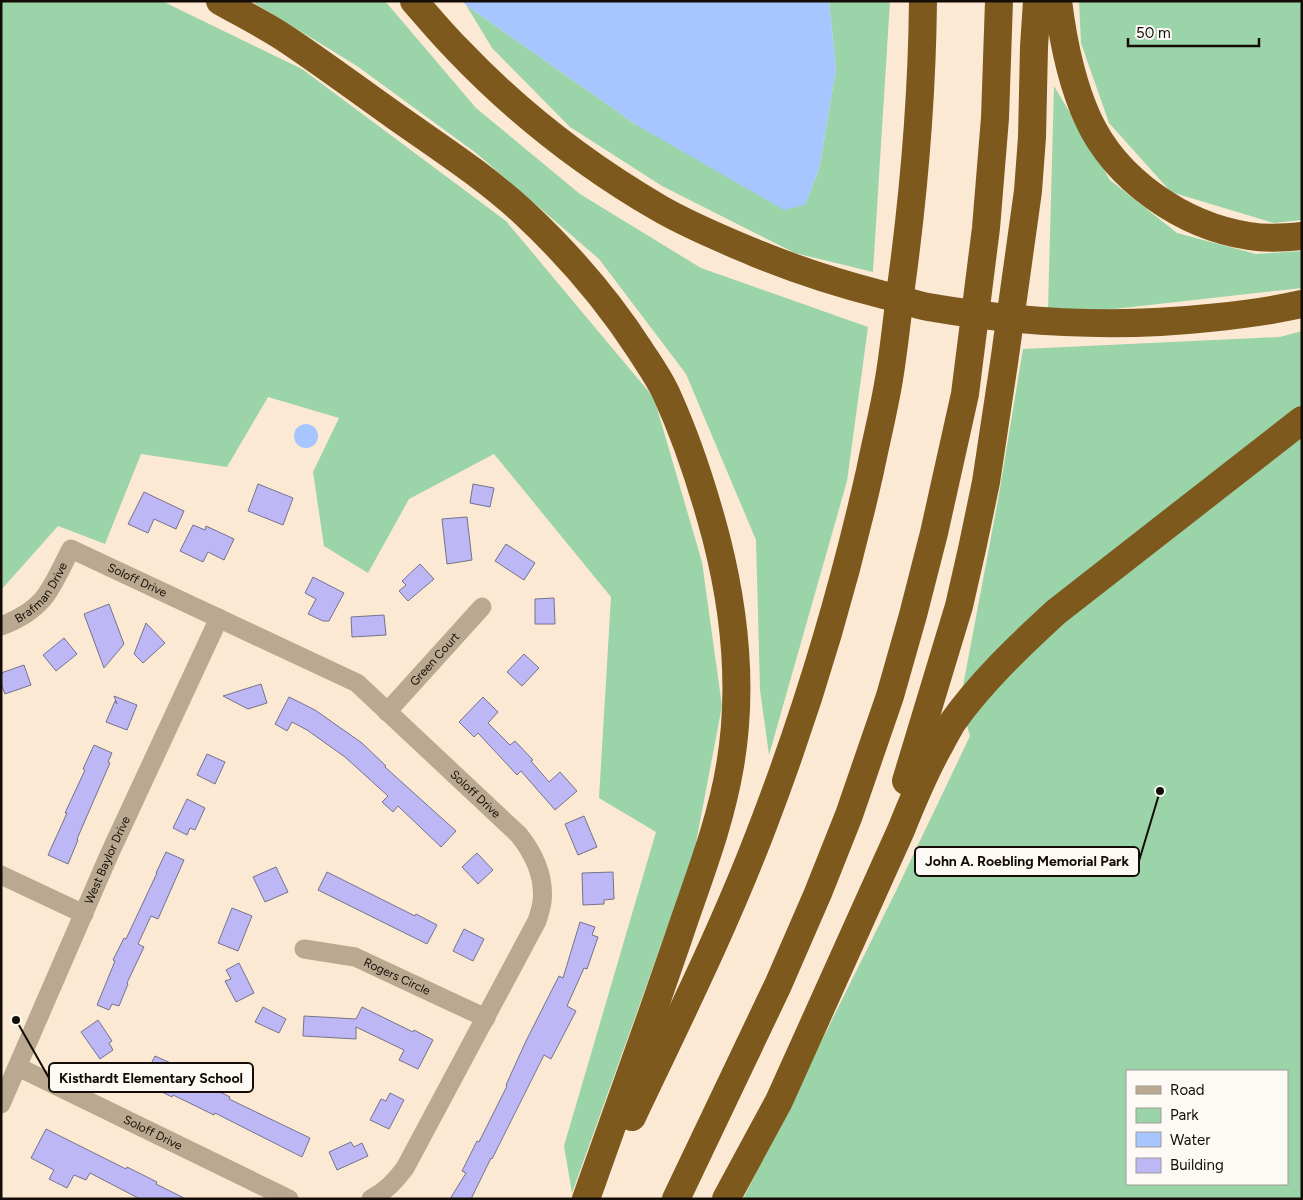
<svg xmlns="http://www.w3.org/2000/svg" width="1303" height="1200" font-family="Figtree,sans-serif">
<rect width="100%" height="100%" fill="#fce9d3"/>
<!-- green -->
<g fill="#9bd4a9" fill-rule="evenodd">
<polygon points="1,1 162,1 302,69 506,221 654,398 702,562 722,706 694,853 572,1193 564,1146 656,832 599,798 611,597 494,454 409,499 368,573 324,546 313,472 339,418 268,397 227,467 141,454 105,544 58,526 1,590"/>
<polygon points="251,1 385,1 476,108 580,194 701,268 868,327 847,481 769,755 760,690 756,540 686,374 599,259 476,153 357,66"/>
<polygon points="829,1 890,1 873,272 795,253 662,186 570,127 492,48 466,5 635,124 805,205 819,169 836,69"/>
<polygon points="1079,1 1302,1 1302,220 1274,223 1171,192 1109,123 1081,43"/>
<polygon points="1054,86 1110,180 1177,233 1256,254 1302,251 1302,288 1105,310 1048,309"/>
<path d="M 1302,331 L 1302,1199 L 743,1199 L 896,891 L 970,736 L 960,702 L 998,500 L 1023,349 L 1280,337 ZM 1127,1071 L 1287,1071 L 1287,1184 L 1127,1184 Z"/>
</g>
<!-- water -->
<g fill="#a7c5ff">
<polygon points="462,1 829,1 836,69 819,169 805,205 784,210 635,124 466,5"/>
<circle cx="306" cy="436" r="12"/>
</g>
<!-- building -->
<g fill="#bdb7f6" stroke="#75738a">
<polygon points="258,484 293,498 283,525 248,511"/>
<polygon points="473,484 494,488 490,507 470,503"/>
<polygon points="144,492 184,511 176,529 154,519 148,533 128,524"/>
<polygon points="467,517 472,560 447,564 442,519"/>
<polygon points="193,525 205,530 206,526 234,539 224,560 208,552 203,562 180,551"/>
<polygon points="506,544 535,563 524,580 495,561"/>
<polygon points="420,564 434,579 408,601 399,591 406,585 402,581"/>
<polygon points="313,577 344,593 329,621 323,621 308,614 316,599 305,593"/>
<polygon points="554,598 555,624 535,624 535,599"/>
<polygon points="109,604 124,644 104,668 84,614"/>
<polygon points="384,615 386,635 352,637 351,617"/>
<polygon points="146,623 165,643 143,663 134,654"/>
<polygon points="64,638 77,654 56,671 43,655"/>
<polygon points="524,654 539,668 522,686 507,672"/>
<polygon points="24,665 31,685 5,694 1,684 1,673"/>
<polygon points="261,684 267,703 248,709 223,696"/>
<polygon points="114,696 137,705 127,730 106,722 115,701 117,704"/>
<polygon points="289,697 315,710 362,743 386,766 385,767 456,831 441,847 398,806 393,812 382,802 388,796 345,757 307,730 292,722 287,731 275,724"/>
<polygon points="483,697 498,712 488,723 510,745 515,741 533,760 531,761 549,782 560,772 577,791 555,810 521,771 517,775 478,733 474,737 459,722"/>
<polygon points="94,745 112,753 108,762 110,763 77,839 78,840 68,864 48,855 67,813 65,813 85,770 83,769"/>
<polygon points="207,754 225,762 215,784 197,775"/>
<polygon points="187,799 205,808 195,830 190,828 187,835 173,828"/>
<polygon points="584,816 597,847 578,855 565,824"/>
<polygon points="166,852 184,860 158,919 151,916 138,944 144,947 127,983 128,984 119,1006 112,1004 109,1010 97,1005 115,961 113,960 124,938 126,939 157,873 156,873"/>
<polygon points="477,853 493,870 478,884 462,867"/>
<polygon points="276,867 288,892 265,902 253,877"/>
<polygon points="327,872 415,916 416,914 437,925 427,944 318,890"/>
<polygon points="613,872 614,899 604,900 604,904 583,905 582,873"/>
<polygon points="232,908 252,916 238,951 218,943"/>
<polygon points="580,922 595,927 592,935 598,937 587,969 584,968 567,1006 576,1011 551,1059 544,1055 492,1159 491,1158 471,1199 450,1199 466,1173 462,1171 477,1141 479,1142 507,1086 506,1085 526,1041 559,976 563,978"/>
<polygon points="464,929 484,939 473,961 453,951"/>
<polygon points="239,963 254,993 236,1002 225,981 231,979 226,970"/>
<polygon points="263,1007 286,1019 279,1033 255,1022"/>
<polygon points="362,1007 413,1032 414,1030 433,1040 418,1069 399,1060 404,1050 356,1027 356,1039 303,1036 304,1016 356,1019"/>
<polygon points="98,1020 112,1041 109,1043 113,1050 100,1059 81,1032"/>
<polygon points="155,1056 186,1070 184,1074 230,1097 229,1099 310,1138 302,1157 215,1113 214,1115 173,1095 172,1097 142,1082"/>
<polygon points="390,1093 404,1100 389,1129 370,1120 381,1099 386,1101"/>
<polygon points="46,1129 126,1169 127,1167 157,1182 156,1184 186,1199 140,1199 90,1173 86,1180 74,1175 67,1188 49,1179 54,1170 31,1158"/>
<polygon points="351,1142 354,1147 362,1143 368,1156 337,1170 329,1152"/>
</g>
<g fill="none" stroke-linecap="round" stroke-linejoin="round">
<!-- minor -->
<g stroke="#baa890" stroke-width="19">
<path id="s1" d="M 1,626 C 18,620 36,609 46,595 C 56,581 63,564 71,549 L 357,683 L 519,835 C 534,854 545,876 542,902 C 541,908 539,915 537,921 L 405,1168 C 395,1181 386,1191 371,1199"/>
<path id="s2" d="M 387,712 L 482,607"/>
<polyline points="1,875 84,914"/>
<path id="s3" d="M 304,949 L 355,957 L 486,1018"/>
<path id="s4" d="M 18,1067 L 289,1199"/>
<path id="s5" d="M 1,1104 L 109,855 L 219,618"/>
</g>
<!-- highway -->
<g stroke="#7e591e" stroke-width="28">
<path d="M 220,1 C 241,13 263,24 283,37 C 321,62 358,90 395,116 C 439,147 484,176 523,212 C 567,253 607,299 640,350 C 649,364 659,378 666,393 C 687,439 703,488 716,537 C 735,611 743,690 730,766 C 720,826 697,882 678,939 C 648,1026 617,1113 586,1199"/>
<path d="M 414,1 C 428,17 442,34 457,49 C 516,111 585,165 659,208 C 688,225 722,239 753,252 C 794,269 837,283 880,294 C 896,298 912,304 928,307 C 1021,323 1115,328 1209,318 C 1240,315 1271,311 1302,304"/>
<path d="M 1058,1 C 1063,41 1071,82 1088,119 C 1116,180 1183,226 1249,236 C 1266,239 1284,238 1302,236"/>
<polyline points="906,781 959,606 972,549 986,482 1004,363 1028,191 1032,137 1034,47 1037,1"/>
<path d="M 632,1117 C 678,1020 726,924 764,823 C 808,708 843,591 870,471 C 876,441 884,410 889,379 C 894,349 897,318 901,287 C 914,192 922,97 923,1"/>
<polyline points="676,1199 778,985 818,893 849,815 890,696 913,615 934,533 965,394 986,228 995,118 999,1"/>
<path d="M 726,1199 L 779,1101 L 901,830 C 913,800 925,771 941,743 C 944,737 948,730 952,723 C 981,682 1019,646 1056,612 L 1302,420"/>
</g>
</g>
<g text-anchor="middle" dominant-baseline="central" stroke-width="5" stroke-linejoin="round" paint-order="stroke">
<!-- street labels -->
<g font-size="12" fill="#140d07" stroke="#fdf9f5">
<text stroke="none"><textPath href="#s1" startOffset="181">Soloff Drive</textPath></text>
<text stroke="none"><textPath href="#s1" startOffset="54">Brafman Drive</textPath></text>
<text stroke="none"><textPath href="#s2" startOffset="71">Green Court</textPath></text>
<text stroke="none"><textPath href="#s1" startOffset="586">Soloff Drive</textPath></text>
<text stroke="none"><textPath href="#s5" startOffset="266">West Baylor Drive</textPath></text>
<text stroke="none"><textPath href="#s3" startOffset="98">Rogers Circle</textPath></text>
<text stroke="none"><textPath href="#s4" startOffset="150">Soloff Drive</textPath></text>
</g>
</g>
<!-- callouts -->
<path fill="none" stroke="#140d07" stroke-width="2" d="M1160 791L1139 861M16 1020L49 1078"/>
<g fill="#140d07" stroke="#fdf9f5" stroke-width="2">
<circle cx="1160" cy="791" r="5"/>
<circle cx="16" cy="1020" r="5"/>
</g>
<g fill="#fdf9f5" stroke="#140d07" stroke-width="2">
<rect x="915" y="847" width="224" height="29" rx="5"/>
<rect x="49" y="1063" width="204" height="29" rx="5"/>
</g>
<g font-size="14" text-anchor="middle" font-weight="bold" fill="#140d07">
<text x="1027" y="866">John A. Roebling Memorial Park</text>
<text x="151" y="1083">Kisthardt Elementary School</text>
</g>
<!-- border -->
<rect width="1303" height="1200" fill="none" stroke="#140d07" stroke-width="5"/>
<!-- legend -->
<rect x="1126" y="1070" width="162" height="115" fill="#fdf9f5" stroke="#a09b96"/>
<rect x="1136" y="1086" width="25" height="8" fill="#baa890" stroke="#a09b96"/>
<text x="1170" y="1095" font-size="15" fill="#140d07">Road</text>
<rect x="1136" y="1108" width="25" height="15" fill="#9bd4a9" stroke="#a09b96"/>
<text x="1170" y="1120" font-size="15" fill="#140d07">Park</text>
<rect x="1136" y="1132" width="25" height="15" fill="#a7c5ff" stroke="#a09b96"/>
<text x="1170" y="1145" font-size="15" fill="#140d07">Water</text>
<rect x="1136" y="1158" width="25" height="15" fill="#bdb7f6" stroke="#a09b96"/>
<text x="1170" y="1170" font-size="15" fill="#140d07">Building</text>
<!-- scale -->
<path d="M1128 38v8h131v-8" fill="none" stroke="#140d07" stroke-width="2.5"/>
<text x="1136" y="38" font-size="15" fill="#140d07" stroke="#fdf9f5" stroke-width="4" paint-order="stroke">50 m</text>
</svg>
